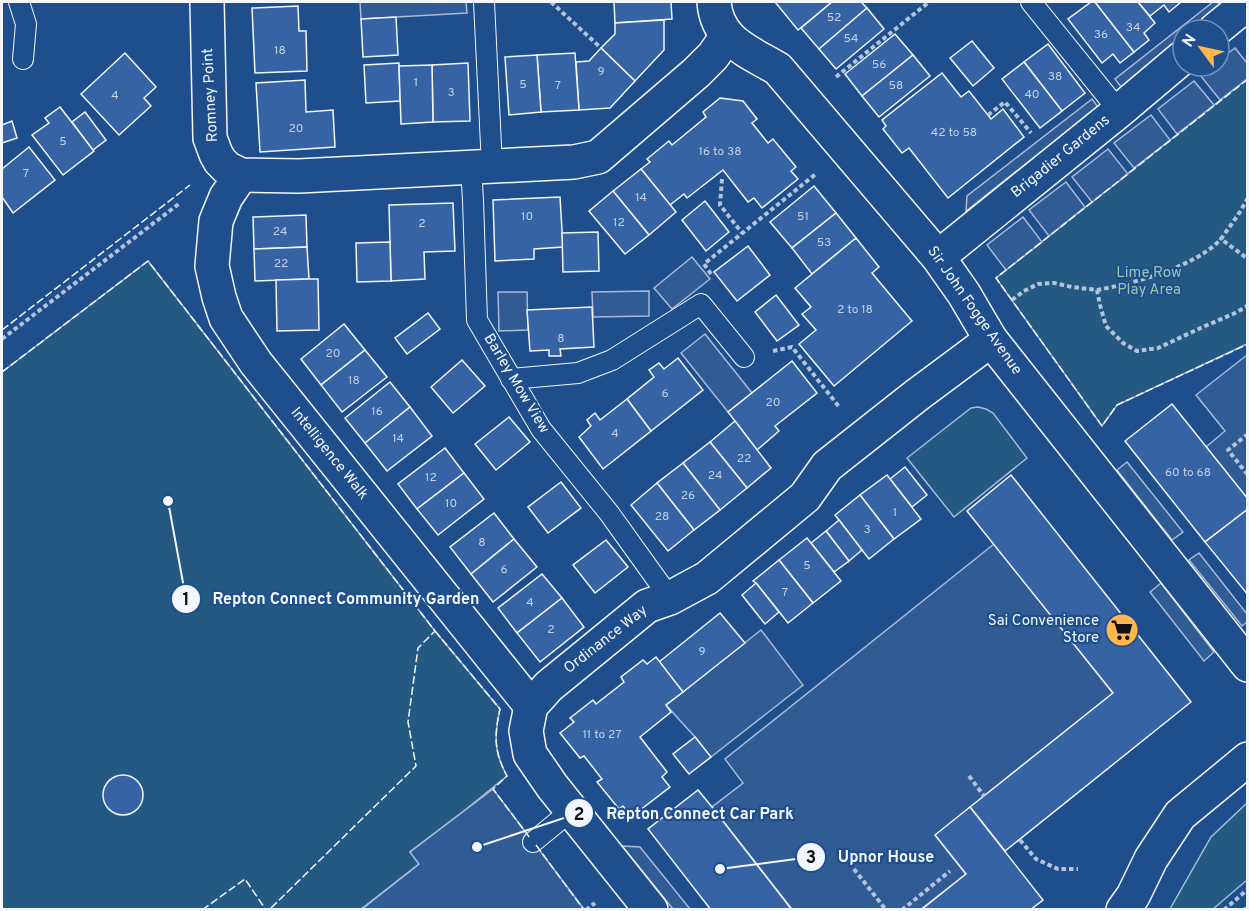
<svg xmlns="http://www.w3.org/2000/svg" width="1249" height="911" font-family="Overpass,sans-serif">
<rect width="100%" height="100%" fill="#1f4e8c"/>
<!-- green -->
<g fill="#245a82" stroke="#a8bbd7" stroke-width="1.5">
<polygon points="1247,79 1247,344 1117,405 1102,426 996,278"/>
<path d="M 148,261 L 435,631 L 500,709 C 494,736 494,752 507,776 L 465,810 L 410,852 L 419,864 L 361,909 L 2,909 L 2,372 Z"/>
<polygon points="978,407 986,409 993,413 1027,458 954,517 907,458 971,408"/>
<polygon points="1247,803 1247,880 1213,909 1170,909 1211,837"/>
</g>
<!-- parking -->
<g fill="#305b95" stroke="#a8bbd7" stroke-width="1.5">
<polygon points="360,2 466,2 467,13 361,19"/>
<polygon points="1213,2 1227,4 1194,30 1183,30 1183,38 1121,87 1115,79"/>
<polygon points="1235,48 1247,63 1247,79 1220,100 1200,75 1212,66 1219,66 1219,60"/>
<polygon points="1194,81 1214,105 1177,134 1158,109"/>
<polygon points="1092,99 1098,107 966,211 967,196"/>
<polygon points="1151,115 1170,140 1134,168 1114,143"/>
<polygon points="1108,149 1128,174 1092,202 1072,177"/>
<polygon points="1066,182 1085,207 1049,236 1029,210"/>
<polygon points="1023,217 1042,242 1006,270 987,245"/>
<polygon points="692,257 710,279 672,309 654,288"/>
<polygon points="649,291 649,316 593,317 592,292"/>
<polygon points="498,292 527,292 528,330 499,331"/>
<polygon points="705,334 752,393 728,412 681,353"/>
<polygon points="1247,355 1247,499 1206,447 1225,431 1196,395"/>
<polygon points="1127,462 1183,532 1172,540 1117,470"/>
<polygon points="994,544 1113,693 936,835 966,874 921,909 792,909 712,807 743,783 725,759"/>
<polygon points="1199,553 1247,614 1247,622 1242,626 1189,560"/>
<polygon points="1161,583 1214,652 1204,661 1150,592"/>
<polygon points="761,630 803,685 711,757 695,737 666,705"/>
<polygon points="493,789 584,909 361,910 419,864 410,852"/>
<polygon points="622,846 640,847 690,909 673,909"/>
</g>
<!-- building -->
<g fill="#3563a3" stroke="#f2f6ff" stroke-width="1.5">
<polygon points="614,2 671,2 672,19 615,23"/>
<polygon points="775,2 832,2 798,30"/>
<polygon points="832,2 861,2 867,8 819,49 801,28"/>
<polygon points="1091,2 1095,2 1134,52 1120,63 1113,54 1102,63 1068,19"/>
<polygon points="1095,2 1138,2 1155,23 1144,33 1149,40 1134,52"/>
<polygon points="1138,2 1181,2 1169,12 1164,5 1150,16"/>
<polygon points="298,6 299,31 306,31 307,71 255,73 252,8"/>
<polygon points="867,8 884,29 836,69 819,49"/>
<polygon points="396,17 398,55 363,57 361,19"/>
<polygon points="664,20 664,50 635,81 601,48 615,34 615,23"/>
<polygon points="895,34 913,55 862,96 845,74"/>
<polygon points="972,41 994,68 973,86 950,58"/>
<polygon points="1048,44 1085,93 1062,111 1024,62"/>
<polygon points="601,48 635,81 610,108 579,110 576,62 589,61"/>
<polygon points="125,53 156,87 144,98 151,106 119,135 81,94"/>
<polygon points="575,53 579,110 541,112 537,55"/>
<polygon points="537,55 541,112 509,115 505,57"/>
<polygon points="913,55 930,76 879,117 862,96"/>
<polygon points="1024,62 1062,111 1040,128 1002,79"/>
<polygon points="399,63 400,101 366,103 364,65"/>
<polygon points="468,63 470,121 433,122 432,65"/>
<polygon points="432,65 433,122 401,124 399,66"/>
<polygon points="942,73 961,97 969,91 991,119 1003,109 1024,137 948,198 909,148 902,153 883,129 886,126 882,120"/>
<polygon points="305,80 306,112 333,110 335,147 260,152 256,83"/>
<polygon points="720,98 743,101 757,119 752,123 768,143 773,139 796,167 791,171 798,179 762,208 754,198 748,202 723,170 687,198 684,194 670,205 641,169 650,162 647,159 669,141 672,145 706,117 703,112"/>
<polygon points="60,107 94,151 63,175 32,135 49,123 45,118"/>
<polygon points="85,112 106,140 93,150 72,122"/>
<polygon points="12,121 17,138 2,143 2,125"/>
<polygon points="29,147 55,180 13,213 2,197 2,169"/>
<polygon points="641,169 676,212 649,235 613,191"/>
<polygon points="814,186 836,213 792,248 770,222"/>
<polygon points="613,191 649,235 625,254 589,211"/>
<polygon points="560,197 563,247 534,249 534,259 495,261 493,200"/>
<polygon points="705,201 729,232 706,251 682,220"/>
<polygon points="453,203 455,251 424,252 425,279 391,281 389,205"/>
<polygon points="836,213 856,238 812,274 792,248"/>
<polygon points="306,215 307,247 254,249 253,217"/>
<polygon points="598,232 599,271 563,272 562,233"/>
<polygon points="856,238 879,267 872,273 912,321 834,386 799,344 816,330 802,314 811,307 795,288"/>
<polygon points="390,242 391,281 357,282 356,243"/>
<polygon points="748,246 770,275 737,301 714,272"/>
<polygon points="307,247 309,279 255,281 254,249"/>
<polygon points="309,279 318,279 319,330 277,331 276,280"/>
<polygon points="776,295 799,325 777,341 755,312"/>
<polygon points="592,307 594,347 560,349 561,356 549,356 549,350 530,351 527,310"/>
<polygon points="428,313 440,329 407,354 395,338"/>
<polygon points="344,324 365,350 321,385 301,359"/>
<polygon points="365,350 387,377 342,412 321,385"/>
<polygon points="678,358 703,390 651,431 627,399 654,377 649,370 659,363 664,369"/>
<polygon points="462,360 485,386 453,413 431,387"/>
<polygon points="792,361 817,393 775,426 779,431 757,450 728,412"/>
<polygon points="390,382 410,407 365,443 345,418"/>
<polygon points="627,399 651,431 603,469 579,437 591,426 587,420 595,413 600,420"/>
<polygon points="1172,404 1248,499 1248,509 1205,542 1125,441"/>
<polygon points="410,407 432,436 387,471 365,443"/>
<polygon points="509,417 530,442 496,470 475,444"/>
<polygon points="735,421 771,468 747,488 710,442"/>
<polygon points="710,442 747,488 720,510 683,463"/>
<polygon points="445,448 464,473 417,509 398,484"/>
<polygon points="683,463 720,510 694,530 657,483"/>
<polygon points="905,467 927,495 912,507 890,479"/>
<polygon points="464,473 484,499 438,535 417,509"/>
<polygon points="887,475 921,519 894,539 860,495"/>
<polygon points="1011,475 1191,702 1005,851 970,807 1113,693 967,511"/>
<polygon points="561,482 581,508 548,533 528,507"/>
<polygon points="657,483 694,530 668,551 631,505"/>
<polygon points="860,495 894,539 869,559 835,515"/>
<polygon points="1248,509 1248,595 1205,542"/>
<polygon points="494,513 514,539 471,574 450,547"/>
<polygon points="839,520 862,550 849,561 826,531"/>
<polygon points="826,531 849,561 834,572 811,543"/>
<polygon points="807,538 841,581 813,603 779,560"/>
<polygon points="514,539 537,567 493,602 471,574"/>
<polygon points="606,540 628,567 595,593 573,565"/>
<polygon points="779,560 813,603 788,623 756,583 753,581"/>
<polygon points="542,574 562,598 517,633 498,608"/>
<polygon points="756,583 779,612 765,624 742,595"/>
<polygon points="562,598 584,627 540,662 517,633"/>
<polygon points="720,613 745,643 683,692 659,662"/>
<polygon points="656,657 683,692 666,705 671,712 640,737 667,772 662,777 670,787 631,817 623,806 619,809 597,782 602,779 584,756 580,758 560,733 574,722 570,718 593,700 596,704 624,682 621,677 643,660 647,664"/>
<polygon points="695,737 711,757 689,774 673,754"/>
<circle cx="123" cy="795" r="20"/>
<polygon points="698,790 712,807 792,910 711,910 648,829"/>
<polygon points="970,807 1043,900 1030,910 921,910 966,874 935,835"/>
</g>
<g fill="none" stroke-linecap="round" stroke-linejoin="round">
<!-- service casing -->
<g stroke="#f2f6ff" stroke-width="22">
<g id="service">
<polyline points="19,2 26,24 23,59"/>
<polyline points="484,2 492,166"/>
<polyline points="1031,2 1119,111"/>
<polyline points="471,167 473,200 477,320 541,429 609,513 670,598"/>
<polyline points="511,379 578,373 612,360 701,304 744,357"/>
<polyline points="533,842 572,810"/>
</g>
</g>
<!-- minor casing -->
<g stroke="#f2f6ff" stroke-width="36">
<g id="minor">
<polyline points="207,2 210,138 216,154 220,161 227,168 241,175 299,176 574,162 598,157 696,73 713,56 727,36"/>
<path d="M 714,2 C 717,41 748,51 778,69 L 938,257 L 964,294 L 991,340 L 1248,665"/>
<polyline points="1215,30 1248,3"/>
<polyline points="241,175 226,197 216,221 212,266 219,297 226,318 256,363 531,706"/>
<polyline points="938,257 1119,111 1183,57"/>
<polyline points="651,910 552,786 530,754 526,731 531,706 549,686 647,606 670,598 707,578 805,497 827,466 917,395 991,340"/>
<polyline points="1123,910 1133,896 1151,859 1180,815 1248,759"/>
</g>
</g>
<!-- path -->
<g stroke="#b3c4dc" stroke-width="4" stroke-dasharray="4.5 3" stroke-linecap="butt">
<polyline points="551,2 601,48"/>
<polyline points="836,77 929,2"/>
<polyline points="988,115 1005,102 1031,133"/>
<polyline points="722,179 720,205 742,233"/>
<polyline points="1248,198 1238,215 1221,239 1248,259"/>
<polyline points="711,274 704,264 817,173"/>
<path d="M 1097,290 C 1135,283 1195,267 1221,239"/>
<polyline points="1012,300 1024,291 1038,284 1054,283 1072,287 1097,290 1100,305 1106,326 1123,343 1137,351 1158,348 1205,326 1233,314 1246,307 1248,304"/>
<polyline points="2,339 180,203"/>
<polyline points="773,351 792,347 840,408"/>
<polyline points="1248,434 1228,450 1248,475"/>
<polyline points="969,776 984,796"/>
<polyline points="1020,840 1036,859 1058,869 1078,869"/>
<polyline points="854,869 886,910"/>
<polyline points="586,910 595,903"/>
<polyline points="902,910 950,871"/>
<polyline points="1224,910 1248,889"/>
</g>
<!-- service -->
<use href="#service" stroke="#1f4e8c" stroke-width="20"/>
<!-- minor -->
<use href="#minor" stroke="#1f4e8c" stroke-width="33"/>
<!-- hedge -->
<polyline stroke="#97c8a6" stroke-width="4.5" stroke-dasharray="3 4.5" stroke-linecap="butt" points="1244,910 1248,907"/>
<!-- fence -->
<g stroke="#f2f6ff" stroke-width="1.5" stroke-dasharray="8 3" stroke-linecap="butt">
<polyline points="1248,79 996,278 1102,426 1117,405 1248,344"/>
<polyline points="2,330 190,185"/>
<polyline points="2,372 148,261 435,631 418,648 408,722 416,766 269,910"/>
<path d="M 435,631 L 500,709 C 494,736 494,752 507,776 L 493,789 L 530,838"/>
<polyline points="536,845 584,910"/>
<polyline points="202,910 245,879 266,910"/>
<polyline points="1244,910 1248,907"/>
</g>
</g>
<!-- icons -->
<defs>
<g id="supermarket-disc" transform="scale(1.725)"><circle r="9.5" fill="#ffb74d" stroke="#1f4e8c"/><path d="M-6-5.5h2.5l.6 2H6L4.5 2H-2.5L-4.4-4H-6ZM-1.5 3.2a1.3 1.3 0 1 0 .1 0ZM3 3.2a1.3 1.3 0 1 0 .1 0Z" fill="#111"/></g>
</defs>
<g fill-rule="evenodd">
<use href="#supermarket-disc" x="1122" y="630"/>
</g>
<g text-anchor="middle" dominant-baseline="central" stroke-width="4.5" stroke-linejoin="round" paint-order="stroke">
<!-- number labels -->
<g font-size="12" fill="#c3d1e8">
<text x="834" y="18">52</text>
<text x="1133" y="28">34</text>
<text x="1101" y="35">36</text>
<text x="851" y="39">54</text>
<text x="280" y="51">18</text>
<text x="879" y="65">56</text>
<text x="601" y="72">9</text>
<text x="1055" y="77">38</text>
<text x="416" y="83">1</text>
<text x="523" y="85">5</text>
<text x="558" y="86">7</text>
<text x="896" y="86">58</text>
<text x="451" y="93">3</text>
<text x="1032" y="95">40</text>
<text x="115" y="96">4</text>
<text x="296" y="129">20</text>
<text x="954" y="133">42 to 58</text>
<text x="63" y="142">5</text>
<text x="720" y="152">16 to 38</text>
<text x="26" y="174">7</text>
<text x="641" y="198">14</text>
<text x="527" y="217">10</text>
<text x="803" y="217">51</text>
<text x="619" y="223">12</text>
<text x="422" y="224">2</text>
<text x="280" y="232">24</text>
<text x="824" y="243">53</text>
<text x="281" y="264">22</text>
<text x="855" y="310">2 to 18</text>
<text x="561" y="339">8</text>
<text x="333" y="354">20</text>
<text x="354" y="381">18</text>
<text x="665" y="394">6</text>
<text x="773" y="403">20</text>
<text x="377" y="412">16</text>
<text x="615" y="434">4</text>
<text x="398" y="439">14</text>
<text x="744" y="459">22</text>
<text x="1188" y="473">60 to 68</text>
<text x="715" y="476">24</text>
<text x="431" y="478">12</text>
<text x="688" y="496">26</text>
<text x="451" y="504">10</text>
<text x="895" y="513">1</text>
<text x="662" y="517">28</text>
<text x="867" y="530">3</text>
<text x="482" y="543">8</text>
<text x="807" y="566">5</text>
<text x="504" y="570">6</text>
<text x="785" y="593">7</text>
<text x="530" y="603">4</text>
<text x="551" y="630">2</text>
<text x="702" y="652">9</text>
<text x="602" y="735">11 to 27</text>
</g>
<!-- street labels -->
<g font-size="15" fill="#f2f6ff" stroke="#1f4e8c">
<text transform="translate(211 95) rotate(-93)">Romney Point</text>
<text transform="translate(1061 157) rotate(-39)">Brigadier Gardens</text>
<text transform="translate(974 311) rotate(55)">Sir John Fogge Avenue</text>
<text transform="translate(516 384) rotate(59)">Barley Mow View</text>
<text transform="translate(329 454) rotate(51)">Intelligence Walk</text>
<text transform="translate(606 640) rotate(-38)">Ordinance Way</text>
</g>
<!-- park labels -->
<g font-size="15" fill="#97c8a6" stroke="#1f4e8c">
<text x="1149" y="273">Lime Row<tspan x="1149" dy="17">Play Area</tspan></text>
</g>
<!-- poi labels -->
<g font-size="15" fill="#f2f6ff" stroke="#1f4e8c" text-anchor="end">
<text x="1099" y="621">Sai Convenience<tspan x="1099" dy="17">Store</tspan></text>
</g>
</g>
<!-- callouts -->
<path fill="none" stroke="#f2f6ff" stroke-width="2" d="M168 501L186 599M477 847L579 813M720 869L811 857"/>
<g fill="#f2f6ff" stroke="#1f4e8c" stroke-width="2">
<circle cx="168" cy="501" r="6"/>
<circle cx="477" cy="847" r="6"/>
<circle cx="720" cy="869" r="6"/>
<circle cx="186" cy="599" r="15"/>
<circle cx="579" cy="813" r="15"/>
<circle cx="811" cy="857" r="15"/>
</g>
<g font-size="18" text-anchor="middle" font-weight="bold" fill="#111">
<text x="186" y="605">1</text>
<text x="579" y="820">2</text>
<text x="811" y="863">3</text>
</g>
<g font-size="16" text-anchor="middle" font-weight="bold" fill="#f2f6ff" stroke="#1f4e8c" stroke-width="4.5" stroke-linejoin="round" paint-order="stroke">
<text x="346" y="604">Repton Connect Community Garden</text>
<text x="700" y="819">Repton Connect Car Park</text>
<text x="886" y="862">Upnor House</text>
</g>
<!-- border -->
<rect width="1249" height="911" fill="none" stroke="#f2f6ff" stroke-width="6"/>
<!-- north arrow -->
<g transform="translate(1201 48) rotate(303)"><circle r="28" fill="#1f4e8c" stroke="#7391ba" stroke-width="1.5"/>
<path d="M0-4.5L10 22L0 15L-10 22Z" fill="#ffb74d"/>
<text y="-9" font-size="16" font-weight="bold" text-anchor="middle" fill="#f2f6ff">N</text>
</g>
</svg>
